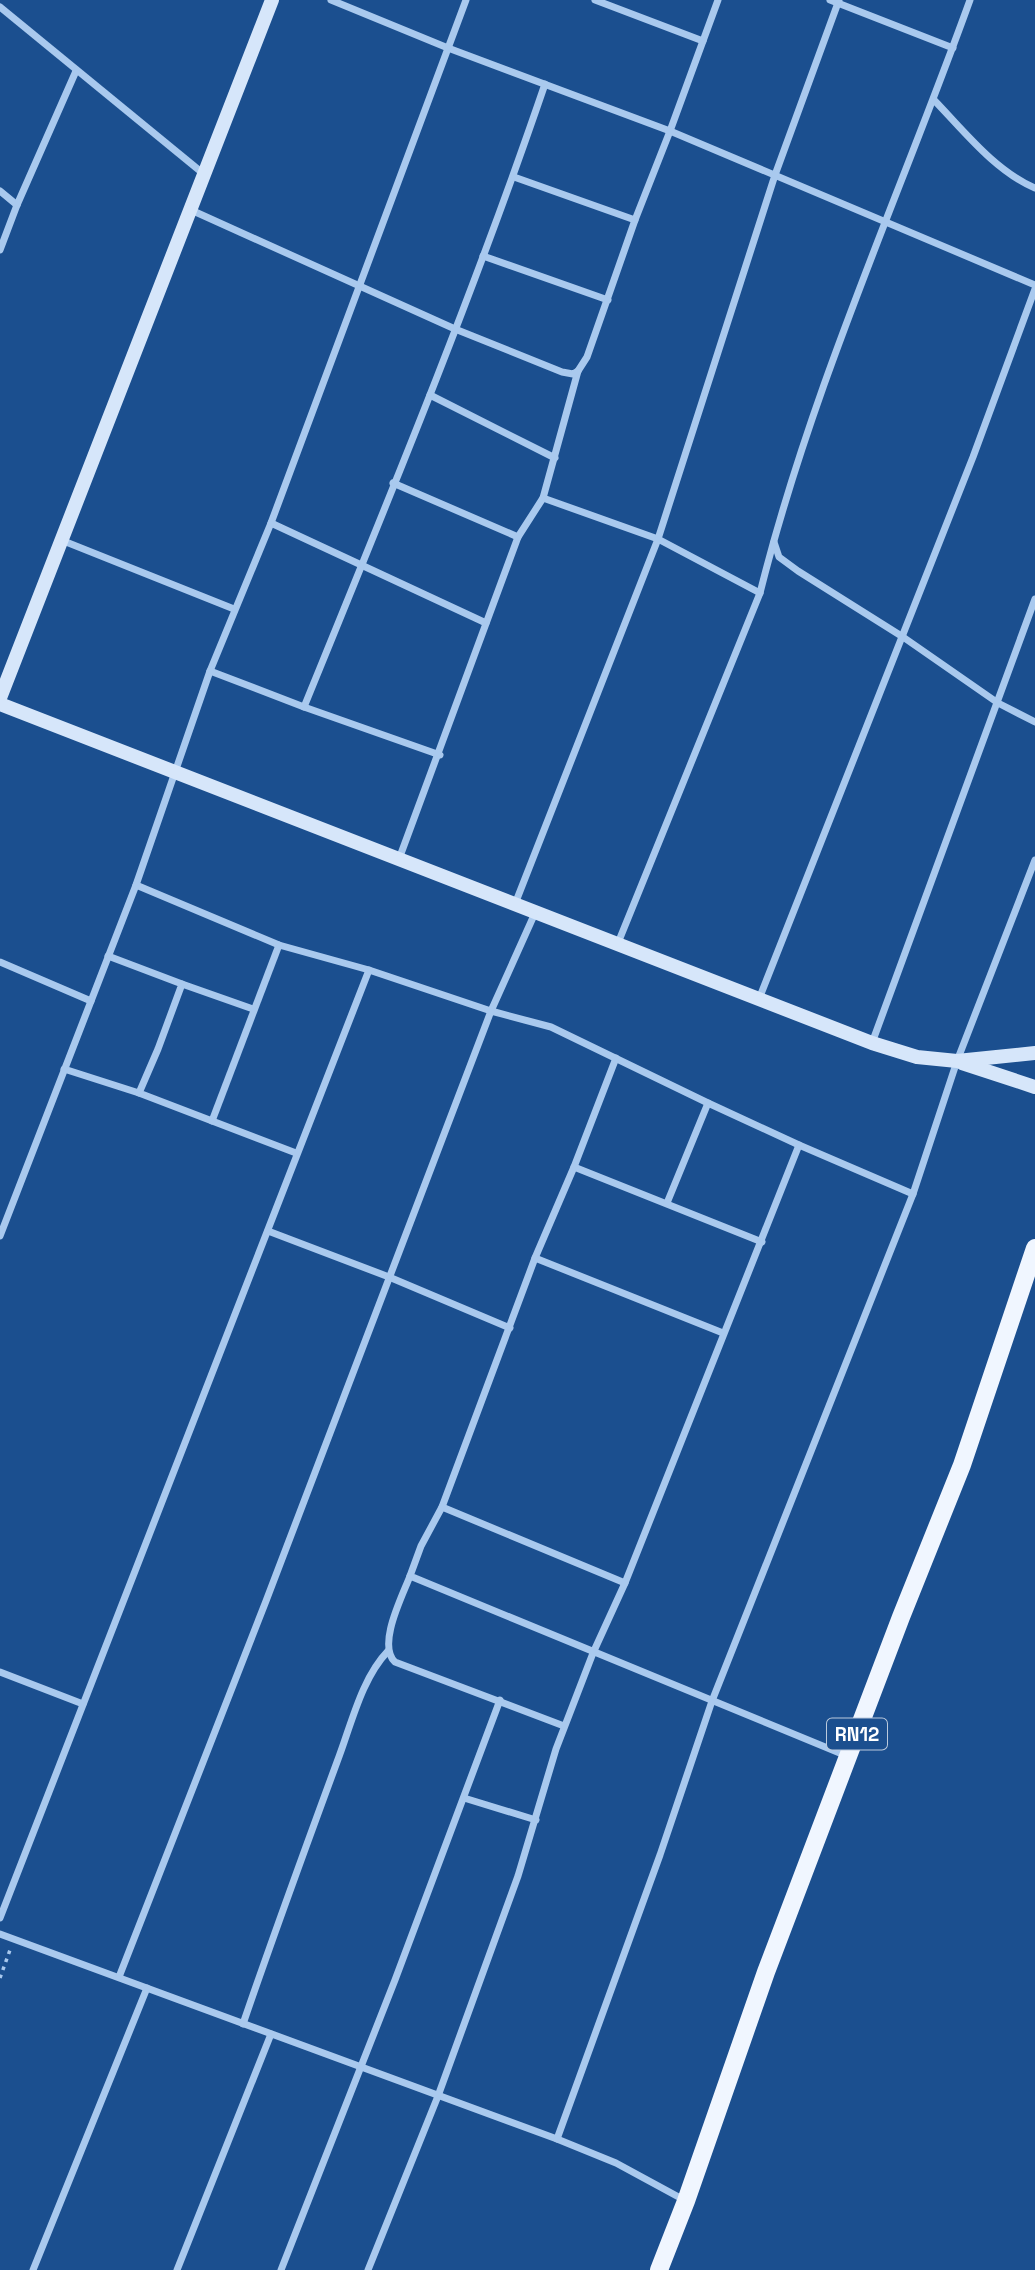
<svg xmlns="http://www.w3.org/2000/svg" width="1035" height="2270" font-family="'Space Grotesk',sans-serif">
<rect width="100%" height="100%" fill="#1b4f8f"/>
<g fill="none" stroke-linecap="round" stroke-linejoin="round">
<!-- path -->
<polyline stroke="#a9c9ee" stroke-width="3.5" stroke-dasharray="3.5 5" stroke-linecap="butt" points="0,1978 10,1950"/>
<!-- street -->
<g stroke="#a9c9ee" stroke-width="7">
<polyline points="331,0 448,48 670,131 1035,285"/>
<polyline points="595,0 703,41"/>
<polyline points="830,0 953,48"/>
<polyline points="0,7 205,175"/>
<path d="M 934,100 C 964,131 995,171 1035,188"/>
<polyline points="514,177 635,220"/>
<polyline points="0,191 17,205"/>
<polyline points="191,210 455,329 562,372 573,374 578,371"/>
<polyline points="0,250 17,205 76,71"/>
<polyline points="483,256 608,300"/>
<polyline points="430,395 555,458"/>
<polyline points="393,483 518,537"/>
<polyline points="543,498 658,539 760,593"/>
<polyline points="271,523 486,623"/>
<polyline points="61,540 234,609"/>
<polyline points="774,542 779,557 798,571 903,637 998,703 1035,722"/>
<polyline points="210,671 304,707 440,755"/>
<path d="M 304,707 C 388,501 473,295 545,84"/>
<polyline points="399,859 518,537 543,498 578,371 587,357 635,220 670,131 718,0"/>
<polyline points="136,885 279,945 369,970 491,1011 551,1027 708,1103 799,1145"/>
<polyline points="515,904 658,539 775,175 839,0"/>
<path d="M 618,943 L 760,593 C 811,389 899,197 970,0"/>
<polyline points="108,956 182,984 158,1049 139,1093 296,1153"/>
<polyline points="0,962 91,1001"/>
<polyline points="182,984 253,1009"/>
<polyline points="759,999 973,457 1035,289"/>
<polyline points="872,1043 1035,599"/>
<polyline points="616,1058 574,1167 535,1258 442,1507 421,1546 410,1576 847,1756"/>
<polyline points="64,1069 139,1093"/>
<polyline points="212,1121 279,945"/>
<polyline points="574,1167 762,1242"/>
<polyline points="667,1203 708,1103"/>
<polyline points="268,1231 389,1277 510,1328"/>
<polyline points="0,1236 136,885 210,671 271,523 466,0"/>
<polyline points="535,1258 723,1333"/>
<polyline points="442,1507 625,1583"/>
<path d="M 410,1576 C 402,1597 377,1645 395,1662 L 564,1726"/>
<polyline points="0,1672 83,1704"/>
<polyline points="464,1798 536,1820"/>
<polyline points="0,1918 369,970"/>
<polyline points="0,1934 557,2139 616,2163 686,2201"/>
<polyline points="119,1977 266,1601 491,1011 535,913"/>
<path d="M 243,2024 C 273,1936 305,1849 337,1762 C 351,1726 361,1679 388,1651"/>
<polyline points="557,2139 660,1855 712,1701 913,1194 957,1061 1035,860"/>
<polyline points="33,2270 147,1988"/>
<polyline points="177,2270 271,2034"/>
<polyline points="281,2270 395,1980 500,1700"/>
<polyline points="368,2270 438,2096 518,1876 556,1749 593,1653 625,1583 799,1145 913,1194"/>
</g>
<!-- secondary -->
<g stroke="#d6e6fa" stroke-width="14">
<polyline points="0,698 272,0"/>
<polyline points="0,704 872,1043 917,1057 957,1061 1035,1053"/>
<polyline points="962,1063 1035,1087"/>
</g>
<!-- primary -->
<polyline stroke="#f0f6ff" stroke-width="18" points="659,2270 686,2201 766,1972 901,1617 962,1465 1035,1248"/>
</g>
<g text-anchor="middle" dominant-baseline="central" stroke-width="6" stroke-linejoin="round" paint-order="stroke">
<!-- shield labels -->
<rect fill="#1b4f8f" stroke="#bbcadd" stroke-width="2" x="827" y="1718.5" width="60" height="31" rx="5"/>
<g font-size="19" font-weight="bold" fill="#fff">
<text x="857" y="1734">RN12</text>
</g>
</g>
</svg>
